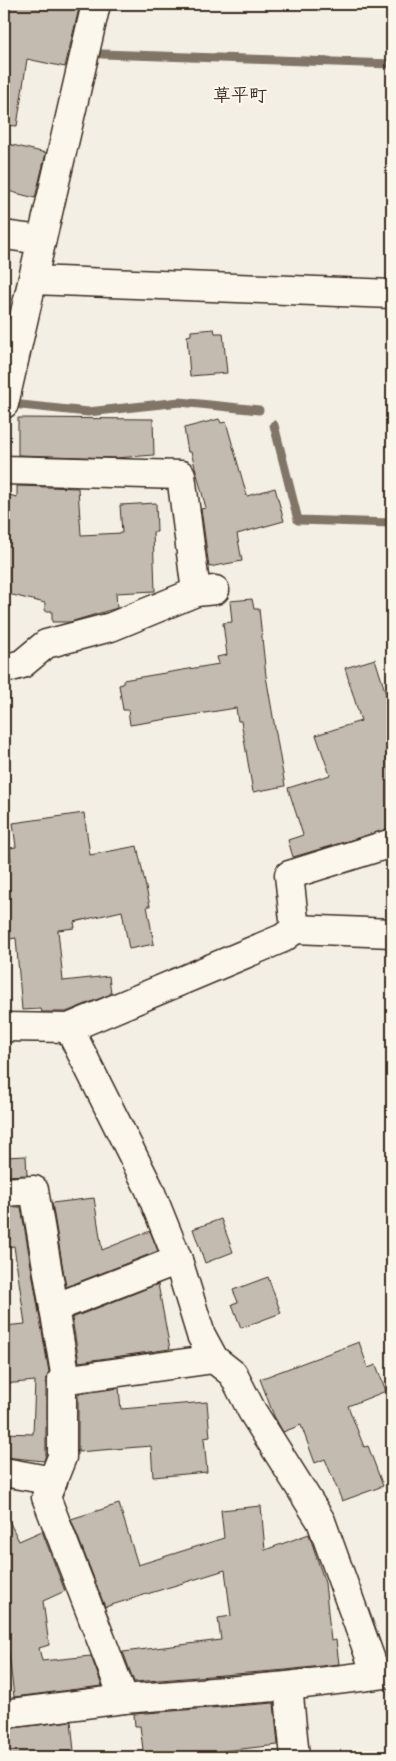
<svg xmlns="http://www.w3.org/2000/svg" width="396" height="1761" font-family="Sriracha,'Klee One',sans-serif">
<rect width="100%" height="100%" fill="#f3efe4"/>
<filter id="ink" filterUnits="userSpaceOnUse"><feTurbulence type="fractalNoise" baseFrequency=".02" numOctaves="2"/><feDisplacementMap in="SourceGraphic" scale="10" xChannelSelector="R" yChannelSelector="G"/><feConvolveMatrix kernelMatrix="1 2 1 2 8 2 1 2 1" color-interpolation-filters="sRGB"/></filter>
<g filter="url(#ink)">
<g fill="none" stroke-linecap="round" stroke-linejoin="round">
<!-- stream -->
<g stroke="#817468" stroke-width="9">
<polyline points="102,54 392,64"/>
<polyline points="21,405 88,412 180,402 259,410"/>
<polyline points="274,425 298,520 392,523"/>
</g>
</g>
<!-- building -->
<g fill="#c3bbb0" stroke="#3b2a1e">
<polygon points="4,4 80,4 65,67 27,59 17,126 4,125"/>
<polygon points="4,143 46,153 35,198 4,190"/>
<polygon points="214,329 215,333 223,333 227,373 190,376 187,336 191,335 191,331"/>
<polygon points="18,418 153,419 154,455 116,458 18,455"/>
<polygon points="219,419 221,423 226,422 247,496 275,488 284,521 237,534 242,561 209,567 201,509 206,508 191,452 188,452 184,428"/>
<polygon points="17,486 78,488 81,535 122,533 120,505 156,503 157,532 153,532 155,591 116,593 117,608 70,622 52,622 52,611 45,611 45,603 4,593 4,494 17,497"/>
<polygon points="252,599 254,609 259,609 266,676 285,786 253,792 241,721 238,721 236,708 130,725 128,710 123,710 119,685 123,684 123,680 219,664 217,657 227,655 223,623 232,622 230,601"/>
<polygon points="375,659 392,713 392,828 293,857 288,840 303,835 288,788 330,775 316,735 361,721 345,668"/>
<polygon points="84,813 90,855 137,846 150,906 147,906 154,944 129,949 122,911 74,922 75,928 58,930 63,981 109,976 111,994 66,1012 42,1012 41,1009 22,1010 16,938 4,940 4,862 11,861 10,848 16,847 13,823"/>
<polygon points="26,1156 27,1175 4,1176 4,1157"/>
<polygon points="94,1198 102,1250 150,1231 158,1251 66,1287 52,1203"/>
<polygon points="4,1207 21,1207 49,1372 46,1380 46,1454 44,1461 4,1457 4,1433 33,1434 35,1381 4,1384 4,1326 25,1324 14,1246 7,1247"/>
<polygon points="221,1219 233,1252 205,1263 193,1229"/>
<polygon points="268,1277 281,1313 241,1328 232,1304 238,1302 233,1290"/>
<polygon points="158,1284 170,1349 79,1362 72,1318"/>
<polygon points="359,1342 368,1368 376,1365 386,1391 348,1406 364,1447 368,1446 383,1486 342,1501 325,1459 315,1463 301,1425 283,1432 274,1416 260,1379"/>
<polygon points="119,1388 121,1409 207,1402 210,1437 204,1438 207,1472 153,1477 151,1446 78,1452 78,1394"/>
<polygon points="119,1504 138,1565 224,1538 221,1510 261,1506 265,1550 309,1534 325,1583 331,1641 336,1640 339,1664 286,1670 134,1682 123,1652 221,1640 218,1618 231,1616 225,1570 105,1607 71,1519"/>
<polygon points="4,1511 19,1541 42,1531 65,1591 43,1601 49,1645 39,1648 42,1661 91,1656 102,1686 14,1697 6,1629 4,1629"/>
<polygon points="274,1703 278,1745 185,1755 185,1757 144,1757 140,1726 135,1726 134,1714"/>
<polygon points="71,1721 74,1751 4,1757 4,1729"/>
</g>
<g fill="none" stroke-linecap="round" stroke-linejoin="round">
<!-- minor casing -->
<g stroke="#3b2a1e" stroke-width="31">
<g id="minor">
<polyline points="4,235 41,240"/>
<polyline points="33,280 392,294"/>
<polyline points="4,404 96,4"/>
<polyline points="4,470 181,475 196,592"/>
<polyline points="4,669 22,664 46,644 111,627 196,592 215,590"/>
<polyline points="295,929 392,933"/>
<polyline points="4,1027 69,1028 283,938 295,929 289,875 392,843"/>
<polyline points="69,1028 149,1188 178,1260 201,1335 214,1359 233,1374 252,1411 321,1521 376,1674"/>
<polyline points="4,1192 34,1190 66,1379"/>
<polyline points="54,1308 178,1260"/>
<polyline points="4,1472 53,1481"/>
<polyline points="288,1686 295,1757"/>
<polyline points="124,1699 46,1497 62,1457 62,1380 214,1359"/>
<polyline points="4,1714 124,1699 288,1686 392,1673"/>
</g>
</g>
<!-- minor -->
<use href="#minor" stroke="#fbf7ec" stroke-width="28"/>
</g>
</g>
<g text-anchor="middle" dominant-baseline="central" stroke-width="4.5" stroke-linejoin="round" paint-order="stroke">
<!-- quarter labels -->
<g font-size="18" font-weight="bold" fill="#3b2a1e" stroke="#fbf7ec">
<text x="240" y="95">草平町</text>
</g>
</g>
<!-- margin -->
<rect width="396" height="1761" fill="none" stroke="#fbf7ec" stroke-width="20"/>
<rect x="10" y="10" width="376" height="1741" fill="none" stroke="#3b2a1e" stroke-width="2" filter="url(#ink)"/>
</svg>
